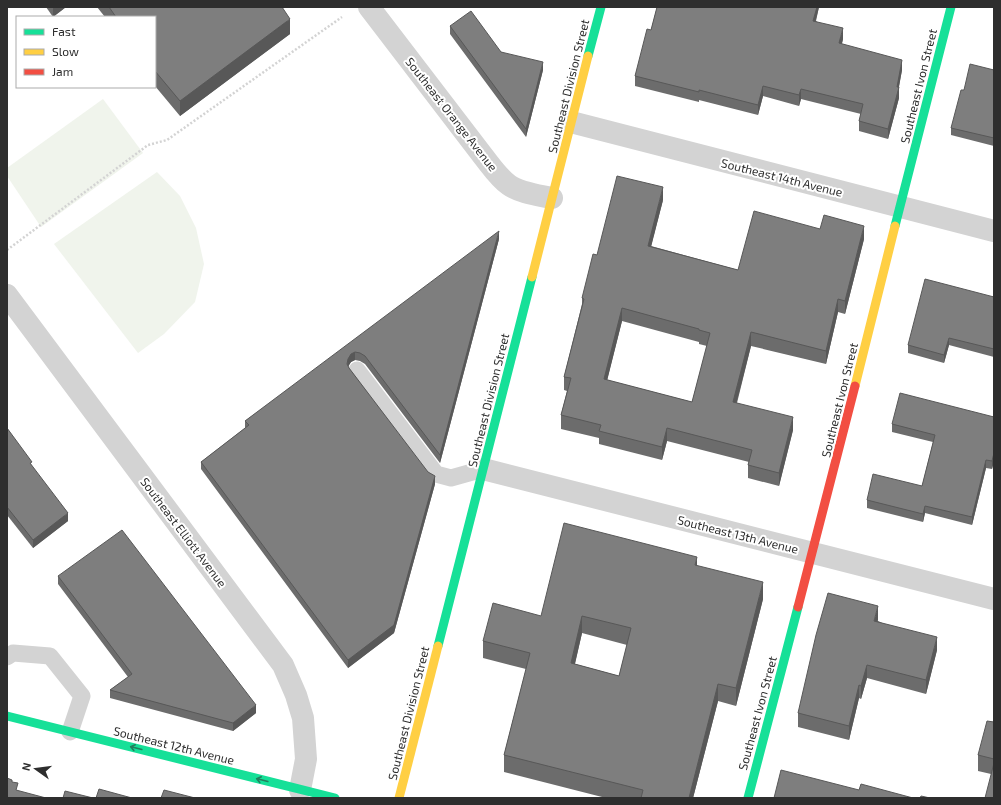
<svg xmlns="http://www.w3.org/2000/svg" width="1001" height="805" font-family="'Exo 2',sans-serif">
<rect width="100%" height="100%" fill="#fff"/>
<!-- green -->
<g fill="#f0f4ec">
<polygon points="103,99 143,153 41,227 7,176 7,168"/>
<polygon points="157,172 180,196 196,228 204,264 195,302 164,334 138,353 54,244"/>
</g>
<g fill="none" stroke-linecap="round" stroke-linejoin="round">
<!-- path -->
<polyline stroke="#d3d3d3" stroke-width="2.5" stroke-dasharray="2 2" stroke-linecap="butt" points="7,250 148,145 167,140 342,17"/>
<!-- lane -->
<g stroke="#d3d3d3" stroke-width="17">
<polyline points="357,370 436,474 451,478 483,469"/>
<polyline points="7,657 13,653 50,656 82,696 70,732"/>
</g>
<!-- street -->
<g stroke="#d3d3d3" stroke-width="22">
<path d="M 369,7 L 483,156 C 491,166 499,178 509,185 C 520,193 538,195 552,198"/>
<polyline points="571,122 994,231"/>
<polyline points="7,295 283,665 296,695 303,718 306,759 300,790"/>
<polyline points="483,469 994,599"/>
</g>
<!-- fast -->
<g stroke="#16e098" stroke-width="9">
<polyline points="588,56 601,7"/>
<polyline points="895,226 951,7"/>
<polyline points="438,646 532,277"/>
<polyline points="7,716 335,798"/>
<polyline points="748,798 798,607"/>
</g>
<!-- slow -->
<g stroke="#ffcf43" stroke-width="9">
<polyline points="532,277 588,56"/>
<polyline points="855,386 895,226"/>
<polyline points="399,798 438,646"/>
</g>
<!-- jam -->
<polyline stroke="#f24e42" stroke-width="9" points="798,607 855,386"/>
</g>
<!-- wall -->
<g fill="#6c6c6c" fill-rule="evenodd">
<polygon points="46,7 66,7 53,17"/>
<polygon points="97,7 282,7 290,34 180,116 155,86 155,17 105,17"/>
<polygon points="657,7 819,7 816,21 843,39 842,44 902,70 899,87 899,98 888,139 859,131 859,121 861,114 801,99 799,106 763,96 758,115 699,100 699,102 635,86 635,76 651,30"/>
<polygon points="450,26 501,52 543,70 526,137 450,34"/>
<polygon points="994,70 994,146 951,135 951,128 964,90"/>
<path d="M 663,200 L 651,246 L 738,270 L 820,229 L 864,239 L 845,314 L 838,312 L 826,364 L 751,346 L 737,403 L 793,430 L 779,486 L 748,478 L 748,465 L 749,462 L 667,441 L 662,460 L 599,444 L 599,438 L 561,429 L 561,415 L 567,391 L 564,390 L 564,377 L 582,304 L 582,298 L 597,255 ZM 622,321 L 699,342 L 699,344 L 707,346 L 692,402 L 607,380 Z"/>
<polygon points="499,239 440,463 365,364 360,361 355,360 351,362 348,366 349,368 435,484 394,633 348,668 201,469 201,462 245,428 245,421"/>
<polygon points="994,297 994,357 949,345 944,363 908,353 908,345"/>
<polygon points="994,417 994,461 992,469 986,468 972,525 925,513 923,522 867,508 867,500 922,486 933,442 892,432 892,424"/>
<polygon points="7,428 68,521 33,548 7,515"/>
<path d="M 697,566 L 763,599 L 736,706 L 718,701 L 693,798 L 606,798 L 504,772 L 504,755 L 526,669 L 483,658 L 483,641 L 541,616 ZM 582,633 L 627,645 L 619,676 L 575,664 Z"/>
<polygon points="58,576 256,713 233,731 110,698 110,690 128,677 58,584"/>
<polygon points="878,620 878,621 937,650 926,694 867,678 861,699 859,698 849,740 798,727 798,713"/>
<polygon points="994,722 994,798 991,774 978,771 978,755"/>
</g>
<!-- shaded-wall -->
<g fill="#585858">
<polygon points="53,7 66,7 53,17"/>
<polygon points="817,7 819,7 813,31 813,21"/>
<polygon points="290,19 290,34 180,116 180,101"/>
<polygon points="843,28 843,39 839,53 839,43"/>
<polygon points="902,60 902,70 897,96 899,87 899,98 888,139 888,129"/>
<polygon points="543,62 543,70 526,137 526,129"/>
<polygon points="763,86 763,96 758,115 758,105"/>
<polygon points="801,89 801,99 799,106 799,95"/>
<polygon points="663,187 663,200 648,259 648,246"/>
<polygon points="864,226 864,239 845,314 845,301"/>
<polygon points="499,231 499,239 440,463 440,455"/>
<polygon points="838,299 838,312 826,364 826,351"/>
<polygon points="622,308 622,321 604,393 604,379"/>
<polygon points="751,332 751,346 733,416 733,402"/>
<polygon points="949,338 949,345 944,363 944,355"/>
<polygon points="355,352 355,360 351,362 348,367 347,372 348,359 351,354"/>
<polygon points="793,417 793,430 779,486 779,473"/>
<polygon points="667,428 667,441 662,460 662,447"/>
<polygon points="994,453 994,461 992,469 992,461"/>
<polygon points="986,460 986,468 972,525 972,517"/>
<polygon points="435,476 435,484 394,633 348,668 348,660"/>
<polygon points="925,506 925,513 923,522 923,514"/>
<polygon points="68,513 68,521 33,548 33,540"/>
<polygon points="697,557 697,575 695,565"/>
<polygon points="763,582 763,599 736,706 736,688"/>
<polygon points="878,606 878,620 874,634 874,621"/>
<polygon points="582,616 582,633 571,680 571,663"/>
<polygon points="937,637 937,650 926,694 926,680"/>
<polygon points="867,665 867,678 861,699 861,686"/>
<polygon points="718,684 718,701 693,798 689,798"/>
<polygon points="859,685 859,698 849,740 849,726"/>
<polygon points="256,705 256,713 233,731 233,723"/>
</g>
<!-- building -->
<g fill="#7e7e7e" stroke="#585858" fill-rule="evenodd">
<polygon points="109,7 282,7 290,19 180,101 155,71 155,17 116,17"/>
<polygon points="657,7 817,7 813,21 843,28 839,43 902,60 897,87 899,87 888,129 859,121 863,104 801,89 799,95 763,86 758,105 699,90 699,92 635,76 647,29 651,30"/>
<polygon points="471,11 501,52 543,62 526,129 450,26"/>
<polygon points="970,64 994,70 994,138 951,128 961,90 964,90"/>
<path d="M 617,176 L 663,187 L 648,246 L 738,270 L 754,211 L 820,229 L 824,215 L 864,226 L 845,301 L 838,299 L 826,351 L 751,332 L 733,402 L 793,417 L 779,473 L 748,465 L 752,450 L 667,428 L 662,447 L 599,431 L 601,425 L 561,415 L 571,378 L 564,377 L 584,299 L 582,298 L 593,254 L 597,255 ZM 622,308 L 699,329 L 699,330 L 710,333 L 692,402 L 604,379 Z"/>
<polygon points="499,231 440,455 365,356 360,353 355,352 351,354 348,359 347,364 349,368 428,472 435,476 394,625 348,660 201,462 249,425 245,421"/>
<polygon points="925,279 994,297 994,349 949,338 944,355 908,345"/>
<polygon points="900,393 994,417 994,453 992,461 986,460 972,517 925,506 923,514 867,500 873,474 922,486 935,435 892,424"/>
<polygon points="7,428 32,462 30,463 68,513 33,540 7,507"/>
<path d="M 564,523 L 697,557 L 695,565 L 763,582 L 736,688 L 718,684 L 689,798 L 641,798 L 643,790 L 504,755 L 530,653 L 483,641 L 493,603 L 541,616 ZM 582,616 L 631,628 L 619,676 L 571,663 Z"/>
<polygon points="122,530 256,705 233,723 110,690 132,674 58,576"/>
<polygon points="828,593 878,606 874,621 937,637 926,680 867,665 861,686 859,685 849,726 798,713 816,635"/>
<polygon points="987,721 994,722 994,759 978,755"/>
<polygon points="994,763 994,798 985,798"/>
<polygon points="781,770 859,790 861,784 913,798 774,798"/>
<polygon points="7,778 12,780 12,782 18,783 16,790 46,798 7,798"/>
<polygon points="99,789 132,798 96,798"/>
<polygon points="164,790 195,798 161,798"/>
<polygon points="65,791 93,798 63,798"/>
<polygon points="921,796 930,798 920,798"/>
</g>
<!-- one-way arrows -->
<defs><path id="oneway-shaft" d="M-6 0H5M1.5-3L5.5 0L1.5 3" fill="none" stroke-width="1.6" stroke-linecap="round" stroke-linejoin="round"/></defs>
<g stroke="#237e5e">
<use href="#oneway-shaft" transform="translate(136 748) rotate(-166)"/>
<use href="#oneway-shaft" transform="translate(262 780) rotate(-166)"/>
</g>
<g text-anchor="middle" dominant-baseline="central" stroke-width="4" stroke-linejoin="round" paint-order="stroke">
<!-- street labels -->
<g font-size="12" fill="#2e2e2e" stroke="#fff">
<text transform="translate(568 86) rotate(-76)">Southeast Division Street</text>
<text transform="translate(918 86) rotate(-76)">Southeast Ivon Street</text>
<text transform="translate(452 114) rotate(52)">Southeast Orange Avenue</text>
<text transform="translate(782 177) rotate(14)">Southeast 14th Avenue</text>
<text transform="translate(488 400) rotate(-76)">Southeast Division Street</text>
<text transform="translate(839 400) rotate(-76)">Southeast Ivon Street</text>
<text transform="translate(184 532) rotate(53)">Southeast Elliott Avenue</text>
<text transform="translate(738 534) rotate(14)">Southeast 13th Avenue</text>
<text transform="translate(408 713) rotate(-76)">Southeast Division Street</text>
<text transform="translate(757 713) rotate(-75)">Southeast Ivon Street</text>
<text transform="translate(174 745) rotate(14)">Southeast 12th Avenue</text>
</g>
</g>
<!-- border -->
<rect width="1001" height="805" fill="none" stroke="#2e2e2e" stroke-width="16"/>
<!-- legend -->
<rect x="16" y="16" width="140" height="72" fill="#ffffff" stroke="#ababab"/>
<rect x="24" y="29" width="20" height="6" fill="#16e098" stroke="#ababab"/>
<text x="52" y="36" font-size="12" fill="#2e2e2e">Fast</text>
<rect x="24" y="49" width="20" height="6" fill="#ffcf43" stroke="#ababab"/>
<text x="52" y="56" font-size="12" fill="#2e2e2e">Slow</text>
<rect x="24" y="69" width="20" height="6" fill="#f24e42" stroke="#ababab"/>
<text x="52" y="76" font-size="12" fill="#2e2e2e">Jam</text>
<!-- north arrow -->
<g transform="translate(36 769) rotate(284)" stroke="#ffffff" stroke-width="3" paint-order="stroke">
<path d="M0-3L7 15L0 10L-7 15Z" fill="#2e2e2e"/>
<text y="-6" font-size="11" font-weight="bold" text-anchor="middle" fill="#2e2e2e">N</text>
</g>
</svg>
